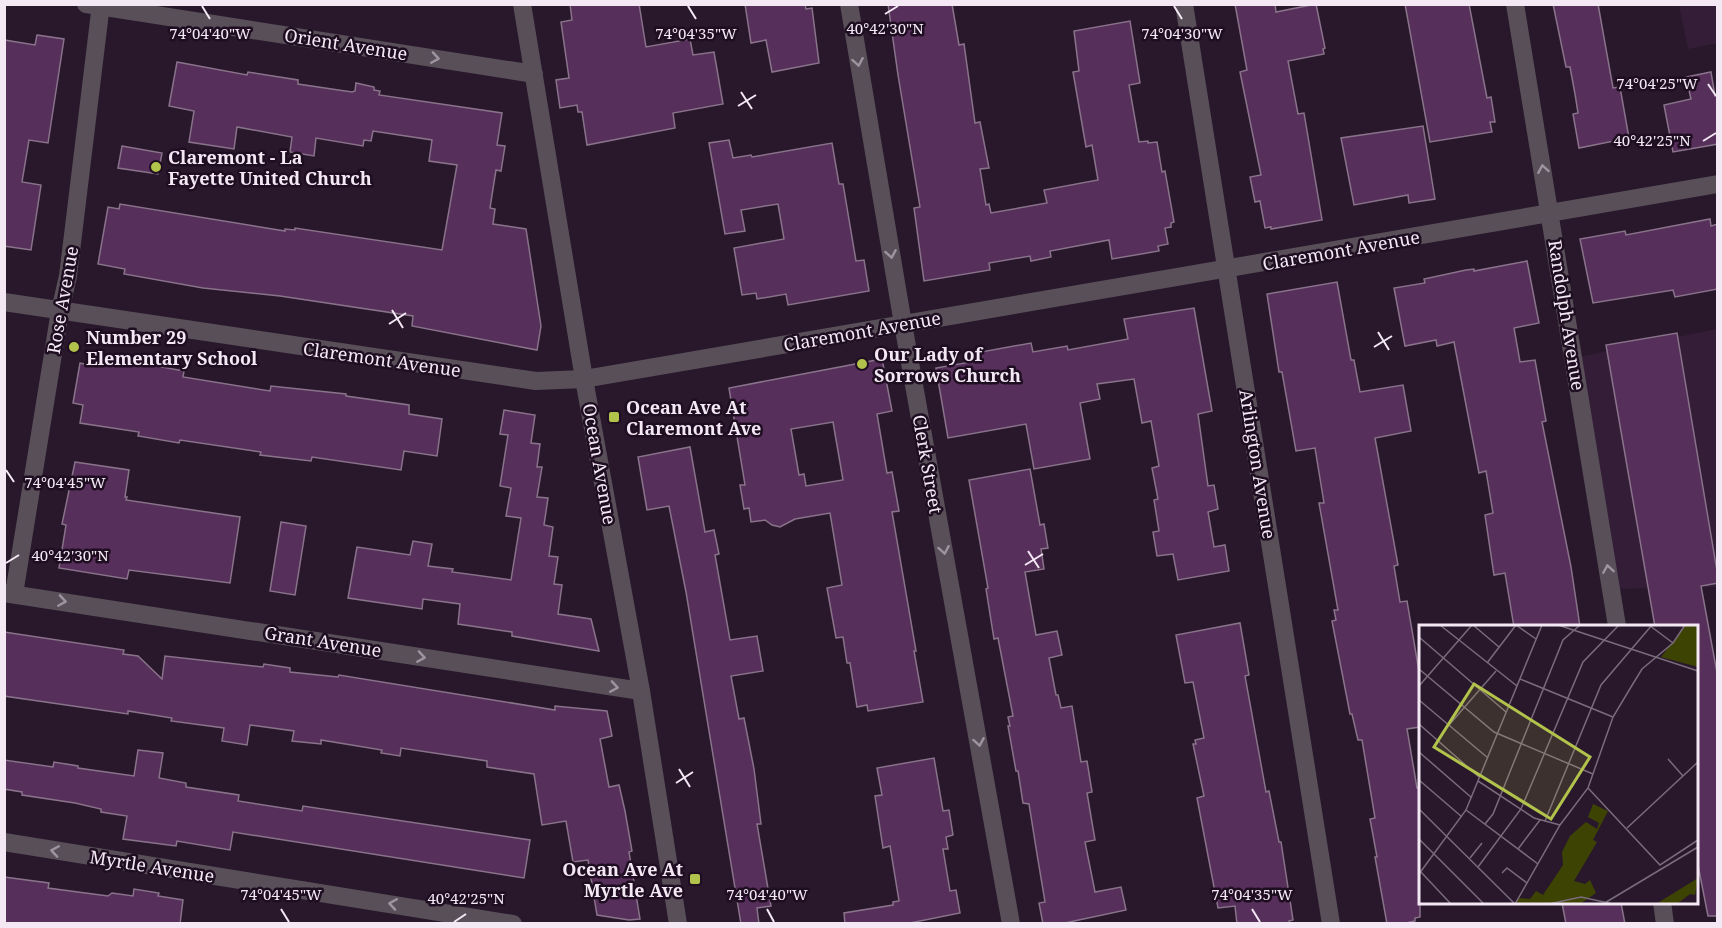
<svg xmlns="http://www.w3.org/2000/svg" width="1722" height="928" font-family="'Noto Serif',serif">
<rect width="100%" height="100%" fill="#29182b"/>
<!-- built -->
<g fill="#341d36">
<polygon points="1679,5 1717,5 1717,43 1688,49"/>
<polygon points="1717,329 1717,587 1613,589 1574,358"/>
</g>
<!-- building -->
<g fill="#562f5a" stroke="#89738b" stroke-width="1.5" fill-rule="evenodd">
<polygon points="570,4 639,4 646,47 690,39 693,55 714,52 723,104 673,113 675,128 587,145 582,112 578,112 577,105 560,108 556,80 569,78 561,22 572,20"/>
<polygon points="745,4 805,4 806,9 812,8 819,63 772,72 766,40 751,43"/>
<polygon points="888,4 952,4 959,45 964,44 975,123 980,122 989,168 980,169 986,205 989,204 991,213 1047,203 1044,190 1098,180 1092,145 1086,147 1073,72 1079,71 1074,31 1130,21 1140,83 1129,85 1139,142 1148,141 1148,143 1157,142 1162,172 1165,171 1174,222 1171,223 1171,227 1165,228 1168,244 1158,246 1159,251 1112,259 1109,240 1050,251 1051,257 1031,261 1030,256 989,263 990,270 924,281 914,208 920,207 898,75"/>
<polygon points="1235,4 1275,4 1276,12 1316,4 1325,48 1323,49 1324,54 1288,61 1298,114 1304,113 1322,220 1271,229 1271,227 1265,228 1260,201 1255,202 1250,177 1261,175 1240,72 1247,70"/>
<polygon points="1405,4 1469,4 1487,98 1491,97 1495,122 1490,122 1492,132 1430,142"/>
<polygon points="1553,4 1598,4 1613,88 1620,87 1629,138 1579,148 1573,114 1578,113 1575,94 1570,67 1566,67"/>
<polygon points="37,35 64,39 48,143 29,140 22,182 41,185 31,250 4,246 4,40 35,45"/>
<polygon points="177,62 247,75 248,72 298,80 298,84 352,92 355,91 356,83 374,87 374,90 380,91 379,95 502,113 497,145 505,146 501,171 496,170 490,208 495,209 493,224 526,229 541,326 537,350 412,326 413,316 280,296 203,288 124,274 125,269 98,264 108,207 119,209 120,204 285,231 285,229 295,230 295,228 442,250 457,165 429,161 432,140 373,131 371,141 364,140 363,146 316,138 314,156 290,152 292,137 237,127 234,149 189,142 194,111 169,106"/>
<polygon points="1711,72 1715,96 1718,95 1718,144 1673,152 1664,105 1691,99 1686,77"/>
<polygon points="1423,126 1435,199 1409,203 1408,195 1354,205 1341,138"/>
<polygon points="729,140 733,158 751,155 752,157 832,143 839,184 843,184 856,261 864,260 869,291 788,305 786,294 757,299 756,293 742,295 734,248 784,239 778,204 741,210 745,231 725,234 709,143"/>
<polygon points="122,146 162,153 158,174 118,168"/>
<polygon points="1710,219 1711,226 1718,224 1718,289 1675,297 1673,290 1593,303 1580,239 1625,231 1626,235"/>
<polygon points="1527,261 1539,323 1514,328 1520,362 1535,360 1546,421 1542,422 1571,567 1580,627 1514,627 1505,573 1494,575 1485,515 1493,513 1486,471 1479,473 1454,342 1437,346 1436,340 1405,346 1394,288 1425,283 1424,279 1466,270 1474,269 1474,271"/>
<polygon points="1337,282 1351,360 1354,360 1360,392 1403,385 1411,431 1375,438 1398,565 1394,566 1400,602 1407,601 1420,677 1420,727 1407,729 1417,788 1420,787 1420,917 1415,918 1415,921 1401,924 1387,924 1375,857 1377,857 1370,819 1375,818 1362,740 1358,740 1352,714 1350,714 1332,621 1336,620 1334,610 1338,610 1319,503 1324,503 1315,448 1296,451 1282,372 1279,372 1267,294"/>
<polygon points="1194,308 1212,411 1198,414 1208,486 1214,485 1218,509 1208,512 1214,547 1225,545 1229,571 1178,580 1173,554 1157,556 1153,532 1159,531 1154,500 1158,499 1152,468 1159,466 1151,421 1142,423 1134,379 1097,384 1100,399 1080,403 1090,459 1034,469 1026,424 948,438 936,368 982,360 981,352 1031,343 1033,352 1067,346 1068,350 1128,339 1124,319"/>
<polygon points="1677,333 1718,577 1718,583 1701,586 1718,678 1718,916 1708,916 1696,855 1696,627 1655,627 1606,345"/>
<polygon points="92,357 112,360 113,358 184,371 183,377 270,391 271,386 346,394 346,396 409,405 409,414 442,419 437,456 404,451 401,470 312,457 311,461 260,455 261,452 180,440 179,443 138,436 139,432 80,423 83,405 73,403 80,363 91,365"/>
<path d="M 882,359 L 892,411 L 877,414 L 887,473 L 892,472 L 899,511 L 892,512 L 916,651 L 914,651 L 923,702 L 868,711 L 867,705 L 857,707 L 850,663 L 847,663 L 843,637 L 836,638 L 827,588 L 842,585 L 830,513 L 795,519 L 780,527 L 772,525 L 765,520 L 751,522 L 749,508 L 744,509 L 740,485 L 745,485 L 729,388 ZM 833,422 L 843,480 L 806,486 L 804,474 L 799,475 L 791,429 Z"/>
<polygon points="504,410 535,415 531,443 540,444 537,467 542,467 537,497 548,498 544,525 553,527 549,556 558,557 554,584 562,585 558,614 591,619 599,651 512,636 512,632 458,624 460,604 423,599 422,609 348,598 357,547 410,555 413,541 432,544 428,566 453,569 452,572 511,580 521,518 506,516 511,488 500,486 508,435 500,434"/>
<polygon points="690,447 705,532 714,530 719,554 715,555 730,640 757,636 763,671 731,676 739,719 744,718 754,769 761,824 757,824 771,906 757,908 759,924 741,924 686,592 669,506 647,510 638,457"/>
<polygon points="75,462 129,470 125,497 127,497 126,500 240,517 230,583 129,570 127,579 59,568 66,525 62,524"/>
<polygon points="1030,469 1040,525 1044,524 1048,548 1041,549 1044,569 1025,572 1036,635 1057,631 1062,655 1049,658 1056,695 1058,695 1061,708 1072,706 1081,762 1087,761 1092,792 1087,793 1095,840 1085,842 1095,892 1121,887 1126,910 1060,924 1043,924 1039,903 1045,902 1037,854 1029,804 1023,803 1018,771 1016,771 1008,726 1010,726 1008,717 1013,716 998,638 994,639 986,589 988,588 969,480"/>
<polygon points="281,522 306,526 295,595 270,591"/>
<polygon points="1240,623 1249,675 1245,676 1266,792 1269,791 1279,842 1281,842 1293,920 1289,921 1290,924 1237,924 1235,906 1218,908 1197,798 1204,796 1193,744 1196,744 1195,740 1204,738 1193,682 1185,683 1176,635"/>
<polygon points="4,632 124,650 123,654 138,656 162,679 165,656 263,667 264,664 290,668 290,672 338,677 339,675 555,710 555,706 607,711 612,736 600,739 609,787 619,785 625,811 632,851 629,852 640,919 629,920 597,915 588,860 573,862 566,821 542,825 534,774 487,767 487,761 401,748 400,756 381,753 382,750 321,740 321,744 292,741 294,731 250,725 247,745 222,741 224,728 171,721 172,718 128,711 128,714 4,696"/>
<polygon points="138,750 163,753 159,778 186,783 186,787 239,795 238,801 302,811 303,806 530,840 524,878 233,832 230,850 177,841 176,846 123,839 127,816 101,812 101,809 75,803 22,795 22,792 4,789 4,760 53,767 54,762 78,766 78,768 134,776"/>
<polygon points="934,758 943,811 949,810 953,835 946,837 948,849 943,849 950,891 956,890 960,913 905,924 845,924 844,913 893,905 893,902 899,901 890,846 883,848 875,796 882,795 877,768"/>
<polygon points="4,877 49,883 48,888 108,896 112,893 133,896 134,889 159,893 158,896 183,900 180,924 4,924"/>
<polygon points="1562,903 1621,903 1625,924 1566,924"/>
</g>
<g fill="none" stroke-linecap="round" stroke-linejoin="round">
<!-- minor -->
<g stroke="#584f59" stroke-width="18">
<polyline points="86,4 534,74"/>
<polyline points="522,4 584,379 641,691 678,924"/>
<polyline points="849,4 903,324 1011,924"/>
<polyline points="1184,4 1331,924"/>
<polyline points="1515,4 1617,626"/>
<polyline points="4,302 536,381 584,379 1718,184"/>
<polyline points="4,593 641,691"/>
<polyline points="14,594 60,311 68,276 101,4"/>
<polyline points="4,842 513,924"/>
<polyline points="1662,902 1665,924"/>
</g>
</g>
<!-- one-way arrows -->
<defs><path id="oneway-chevron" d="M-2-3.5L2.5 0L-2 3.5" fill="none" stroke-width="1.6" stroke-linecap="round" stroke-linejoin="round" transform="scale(1.5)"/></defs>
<g stroke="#9e949f">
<use href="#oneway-chevron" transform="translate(435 58) rotate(9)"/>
<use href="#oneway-chevron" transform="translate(858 62) rotate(80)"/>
<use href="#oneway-chevron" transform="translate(1543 169) rotate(-100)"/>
<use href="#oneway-chevron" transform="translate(891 254) rotate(80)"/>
<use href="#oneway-chevron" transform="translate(944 550) rotate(80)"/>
<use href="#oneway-chevron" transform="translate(1608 569) rotate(-99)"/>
<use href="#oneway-chevron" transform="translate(62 601) rotate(9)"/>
<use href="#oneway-chevron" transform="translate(421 657) rotate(9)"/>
<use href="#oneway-chevron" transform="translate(614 687) rotate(9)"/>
<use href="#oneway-chevron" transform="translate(979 742) rotate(80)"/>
<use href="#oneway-chevron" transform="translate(55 851) rotate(-171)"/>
<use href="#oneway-chevron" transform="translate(393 904) rotate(-171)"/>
</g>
<!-- ticks -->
<path fill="none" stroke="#f4e8f5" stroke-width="2" d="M 202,6 L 210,19M 688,6 L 696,19M 1174,6 L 1182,19M 885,14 L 898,6M 1708,84 L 1716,96M 741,92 L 752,109M 738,106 L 756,95M 1703,141 L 1716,133M 392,310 L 403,328M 389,324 L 406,313M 1378,332 L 1389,350M 1374,347 L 1392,336M 6,470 L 14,482M 1028,551 L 1039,568M 6,563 L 19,555M 1025,565 L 1043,554M 679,769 L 690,787M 676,783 L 693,772M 281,909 L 289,922M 767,909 L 774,922M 1252,909 L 1260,922M 454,922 L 466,914"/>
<!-- markers -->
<g fill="#b2c34c" stroke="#1f0e21" stroke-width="2">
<circle cx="156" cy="167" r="6"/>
<circle cx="74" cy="347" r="6"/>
<circle cx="862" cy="364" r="6"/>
<rect x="608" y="411" width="12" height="12" rx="3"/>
<rect x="689" y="873" width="12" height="12" rx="3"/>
</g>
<g text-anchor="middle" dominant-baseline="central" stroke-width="5" stroke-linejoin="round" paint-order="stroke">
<!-- street labels -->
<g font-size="18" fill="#f4e8f5" stroke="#1f0e21">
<text transform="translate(346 44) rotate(9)">Orient Avenue</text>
<text transform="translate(1341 250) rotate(-10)">Claremont Avenue</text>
<text transform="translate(62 300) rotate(-80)">Rose Avenue</text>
<text transform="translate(1567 315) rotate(81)">Randolph Avenue</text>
<text transform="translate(862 331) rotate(-10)">Claremont Avenue</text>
<text transform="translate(382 359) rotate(8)">Claremont Avenue</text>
<text transform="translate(600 464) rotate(80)">Ocean Avenue</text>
<text transform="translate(928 464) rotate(80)">Clerk Street</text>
<text transform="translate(1258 464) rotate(81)">Arlington Avenue</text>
<text transform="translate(323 641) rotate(9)">Grant Avenue</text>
<text transform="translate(152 866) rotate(9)">Myrtle Avenue</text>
</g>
<!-- poi labels -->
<g font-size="18" font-weight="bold" fill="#f4e8f5" stroke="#1f0e21" text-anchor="start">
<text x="168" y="157">Claremont - La<tspan x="168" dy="21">Fayette United Church</tspan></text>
<text x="86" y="337">Number 29<tspan x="86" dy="21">Elementary School</tspan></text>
<text x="874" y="354">Our Lady of<tspan x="874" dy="21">Sorrows Church</tspan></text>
<text x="626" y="407">Ocean Ave At<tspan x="626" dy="21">Claremont Ave</tspan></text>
<text x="683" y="869" text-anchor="end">Ocean Ave At<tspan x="683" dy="21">Myrtle Ave</tspan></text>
</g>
</g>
<!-- overview -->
<g transform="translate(1419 625)">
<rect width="279" height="279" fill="#29182b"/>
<path d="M 174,179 L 189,186 L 174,215 L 178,217 L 155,256 L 166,259 L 171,255 L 177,268 L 161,279 L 96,279 L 100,273 L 111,274 L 117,266 L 124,270 L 144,240 L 143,227 L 151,211 L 167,197 L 178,204 L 180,198 L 169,192 ZM 279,253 L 276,270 L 271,269 L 258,279 L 237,279 Z" fill="#3d4403"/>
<path d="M 267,0 L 279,0 L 279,42 L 242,32 Z" fill="#3d4403"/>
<path fill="none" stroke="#7a6b7c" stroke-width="1.5" d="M 21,0 L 98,61M 54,0 L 80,22M 97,0 L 117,14M 139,0 L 279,46M 230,0 L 254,18M 0,12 L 87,87M 68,38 L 97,0M 0,44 L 75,107 L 174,149M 101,54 L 194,92M 0,61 L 53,0M 0,75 L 69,133M 0,99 L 60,152M 30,100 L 77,46M 0,127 L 53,173M 249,134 L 264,151M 0,155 L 43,192M 59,156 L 115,193 L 141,200M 169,163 L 241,240 L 279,215M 0,184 L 96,279M 47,185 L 119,239M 126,196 L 182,60 L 233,0M 66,199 L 74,189 L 144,15 L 161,0M 208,203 L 279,137M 0,214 L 65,279M 99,224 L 121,195M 51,233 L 63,218M 59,242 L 102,184 L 164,37 L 200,0M 0,245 L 32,279M 83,248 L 88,243 L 108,258M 0,249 L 47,185 L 123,0M 96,279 L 141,200 L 169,163 L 194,92 L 212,62 L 223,44 L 254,18 L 266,0M 130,279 L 162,272 L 194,279M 184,279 L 279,222"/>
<path fill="#b2c34c" fill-opacity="0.15" stroke="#b2c34c" stroke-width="3" d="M 55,59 L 171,132 L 132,194 L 15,122 Z"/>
<rect width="279" height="279" fill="none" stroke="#f4e8f5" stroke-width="3"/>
</g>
<g font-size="15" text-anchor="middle" fill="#f4e8f5" stroke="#1f0e21" stroke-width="5" stroke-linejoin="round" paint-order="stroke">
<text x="885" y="34">40°42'30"N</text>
<text x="210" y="39">74°04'40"W</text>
<text x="696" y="39">74°04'35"W</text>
<text x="1182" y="39">74°04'30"W</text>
<text x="1657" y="89">74°04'25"W</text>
<text x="1652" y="146">40°42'25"N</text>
<text x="65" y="488">74°04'45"W</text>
<text x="70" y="561">40°42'30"N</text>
<text x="281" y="900">74°04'45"W</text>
<text x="767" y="900">74°04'40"W</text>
<text x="1252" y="900">74°04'35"W</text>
<text x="466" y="904">40°42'25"N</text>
</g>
<!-- border -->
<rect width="1722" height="928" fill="none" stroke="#f4e8f5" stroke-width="12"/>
</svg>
